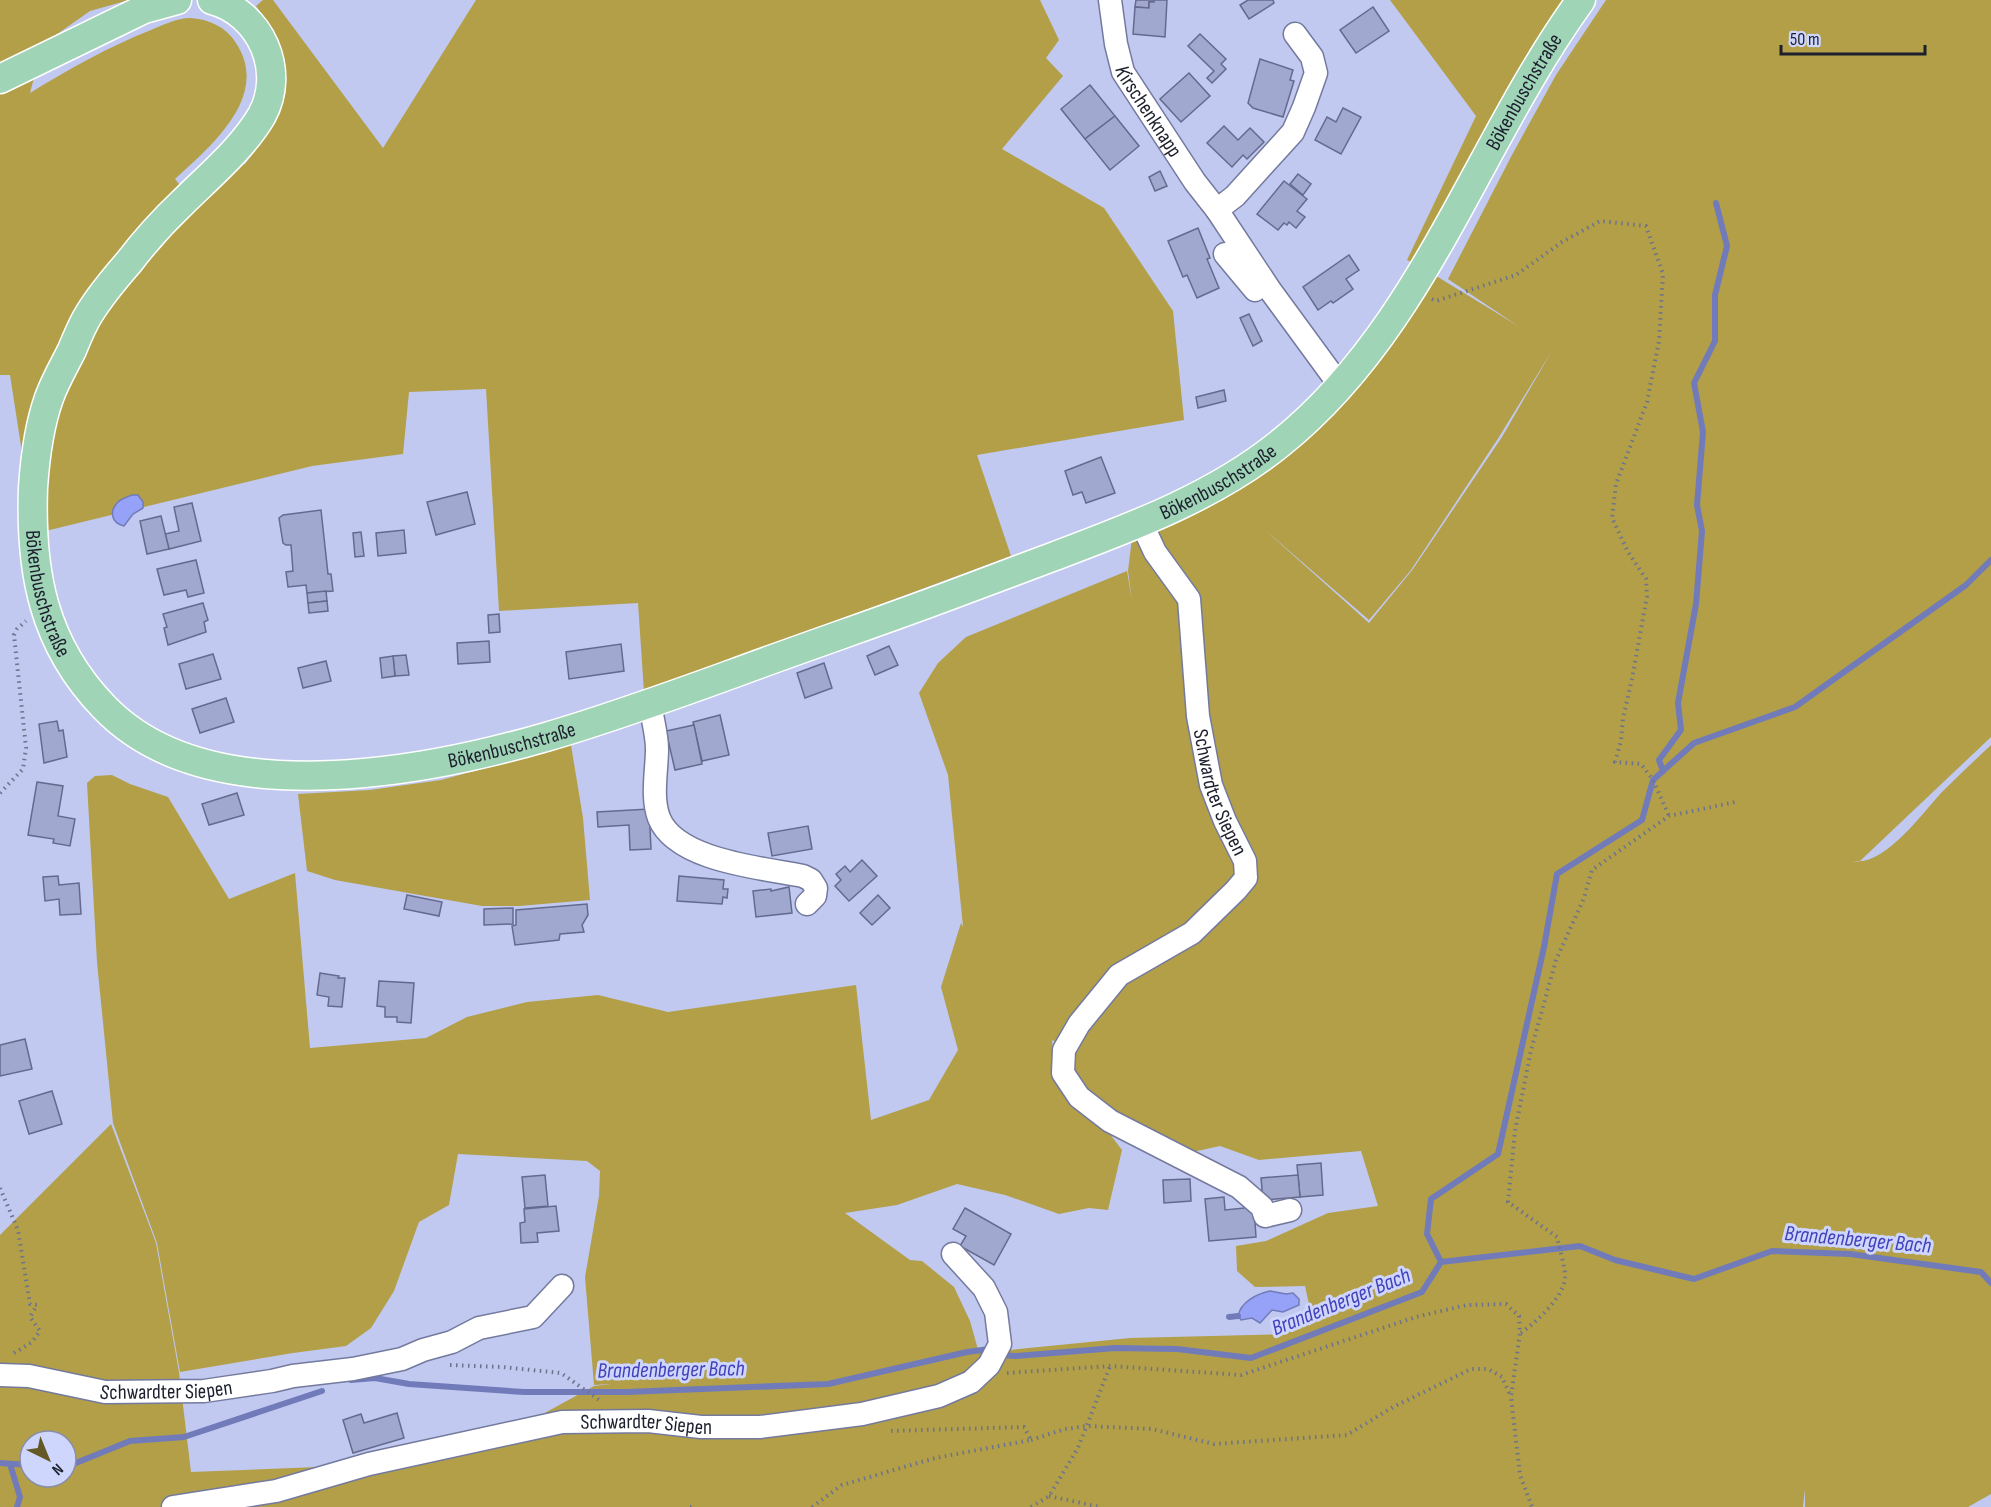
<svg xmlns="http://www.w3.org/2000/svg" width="1991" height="1507" font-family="'Sofia Sans Condensed',sans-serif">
<rect width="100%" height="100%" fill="#c1c9f0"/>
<!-- green -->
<g fill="#b29f48" fill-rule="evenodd">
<path d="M 0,0 L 129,0 L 90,11 L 43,44 L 30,93 C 69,69 108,47 151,30 C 163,25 177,18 190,18 C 209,19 226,27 236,43 C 271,96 211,146 175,179 L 179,184 L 245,164 L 269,132 L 281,96 L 283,64 L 273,29 L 256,6 L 263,0 L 273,0 L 383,148 L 476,0 L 1040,0 L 1059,40 L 1046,58 L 1063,76 L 1002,149 L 1104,208 L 1173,311 L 1184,420 L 977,455 L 1011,556 L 644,692 L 638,603 L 499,611 L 486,389 L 409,392 L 403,454 L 312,466 L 21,537 L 21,446 L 10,375 L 0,375 Z"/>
<polygon points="1390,0 1567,0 1416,264 1407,260 1476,116"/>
<path d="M 1606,0 L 1991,0 L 1991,737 L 1860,861 L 1852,861 C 1884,867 1921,815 1941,793 C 1957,777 1974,761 1991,745 L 1991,1494 L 1968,1507 L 1805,1507 L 1805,1489 L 1803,1507 L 0,1507 L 0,1235 L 111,1124 L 156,1243 L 179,1372 L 191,1472 L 343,1466 L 416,1450 L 541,1415 L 594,1386 L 611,1384 L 594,1385 L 585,1277 L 599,1196 L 600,1171 L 587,1161 L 458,1154 L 449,1205 L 419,1222 L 394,1291 L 371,1328 L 346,1346 L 293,1353 L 180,1372 L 157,1243 L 113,1123 L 97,962 L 87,783 L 95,776 L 112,775 L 130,784 L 168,797 L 229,899 L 295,873 L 310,1048 L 426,1038 L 467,1017 L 527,1002 L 598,995 L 668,1012 L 856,985 L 871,1120 L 929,1100 L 958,1050 L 941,987 L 961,923 L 963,927 L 948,775 L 919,693 L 938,663 L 966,637 L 1127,571 L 1132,600 L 1128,571 L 1132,538 L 1226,494 L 1433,274 L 1518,326 L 1448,279 L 1513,153 L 1556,75 ZM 1553,349 L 1502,437 L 1413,569 L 1369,623 L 1265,530 L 1369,620 L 1411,570 L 1499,437 ZM 1052,1040 L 1070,1049 L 1069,1071 L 1109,1114 L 1188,1153 L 1220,1146 L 1259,1160 L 1361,1151 L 1378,1206 L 1328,1213 L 1266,1241 L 1236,1246 L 1237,1271 L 1255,1287 L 1305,1286 L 1310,1309 L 1287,1334 L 1130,1338 L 979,1353 L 970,1321 L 954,1287 L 922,1261 L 910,1260 L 845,1213 L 897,1205 L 957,1184 L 1005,1195 L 1059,1214 L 1089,1208 L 1108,1210 L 1122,1150 L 1106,1129 L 1056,1076 ZM 30,1441 L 66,1441 L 66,1477 L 30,1477 Z"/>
<polygon points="571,745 583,818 590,900 519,906 482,906 335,880 307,871 298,794 370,790 441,780"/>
</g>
<!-- water -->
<g fill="#96a2f7" stroke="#717bba" stroke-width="1.5">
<path d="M 132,495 L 138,495 L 143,502 L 143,508 L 133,514 L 124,526 C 111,523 109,511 118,502 C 121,499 127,497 132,495 Z"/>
<path d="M 1270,1291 L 1286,1294 L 1293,1293 L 1299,1299 L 1299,1305 L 1283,1312 L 1272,1310 L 1260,1323 L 1252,1318 L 1241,1320 L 1238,1316 C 1241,1302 1256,1294 1270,1291 Z"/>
</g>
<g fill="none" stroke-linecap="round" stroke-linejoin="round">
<!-- stream -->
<g stroke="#717bba" stroke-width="6">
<polyline points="1663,771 1659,760 1681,730 1678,703 1696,604 1702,531 1697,505 1703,432 1694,383 1715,341 1715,295 1727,246 1716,203"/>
<polyline points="1441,1262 1427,1234 1431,1199 1498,1154 1544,947 1557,874 1642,820 1653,780 1694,743 1795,707 1966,585 1991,560"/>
<polyline points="1229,1317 1238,1316"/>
<polyline points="1000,1355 1015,1356 1115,1348 1177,1349 1251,1358 1422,1292 1441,1262 1580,1246 1615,1260 1694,1279 1772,1251 1850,1254 1981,1272 1991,1283"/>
<polyline points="351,1380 375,1378 409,1384 524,1392 627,1392 828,1384 967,1352 990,1349"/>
<polyline points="0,1463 30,1465"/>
<polyline points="10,1464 20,1497 17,1507"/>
<polyline points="66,1467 130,1441 184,1437 322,1391"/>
</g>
</g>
<!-- building -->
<g fill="#a1a8cf" stroke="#646a8e" stroke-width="1.5">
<polygon points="1136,0 1154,0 1154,2 1149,2 1149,8 1135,7"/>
<polygon points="1154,0 1167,0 1165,37 1133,34 1135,7 1149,8 1149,2 1154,2"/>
<polygon points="1248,0 1273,0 1274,3 1249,19 1240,5"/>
<polygon points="1373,7 1389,31 1356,53 1340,30"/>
<polygon points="1200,34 1226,59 1221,64 1226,69 1212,83 1207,78 1214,71 1188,46"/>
<polygon points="1260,59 1293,70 1290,80 1294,81 1283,117 1253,108 1248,103"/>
<polygon points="1189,73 1210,96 1181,122 1160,99"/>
<polygon points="1090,85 1115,116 1085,139 1061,109"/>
<polygon points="1343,108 1361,117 1341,154 1315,140 1327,117 1336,122"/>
<polygon points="1115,116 1139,146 1110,170 1085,139"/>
<polygon points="1224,126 1238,140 1250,128 1264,142 1247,159 1243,155 1232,167 1207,143"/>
<polygon points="1160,171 1167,186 1155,191 1149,177"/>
<polygon points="1298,174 1311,184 1303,195 1290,184"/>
<polygon points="1284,181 1307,199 1297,211 1305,217 1296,228 1289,222 1287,225 1284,223 1278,230 1257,214"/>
<polygon points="1198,228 1210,258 1207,259 1219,288 1197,298 1187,275 1183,277 1168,241"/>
<polygon points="1349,255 1359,270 1346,279 1353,289 1333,303 1331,301 1318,310 1303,287"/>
<polygon points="1249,314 1262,341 1253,346 1240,318"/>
<polygon points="1224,390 1226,401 1198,408 1196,397"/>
<polygon points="1101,457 1115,493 1086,503 1082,492 1073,495 1065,471"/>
<polygon points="467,492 475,524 436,535 427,502"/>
<polygon points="192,503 201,541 169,549 165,534 179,531 174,507"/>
<polygon points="321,510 328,574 331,574 333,591 307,593 306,585 288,587 286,572 293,571 291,545 286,545 283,543 279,518 283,515"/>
<polygon points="161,516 169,549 147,554 140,521"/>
<polygon points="404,530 406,553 378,556 376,533"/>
<polygon points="361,532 364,556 355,557 353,533"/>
<polygon points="196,560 204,593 188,597 186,590 164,595 157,569"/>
<polygon points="326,591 327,601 308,603 307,593"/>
<polygon points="327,601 328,611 309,613 308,603"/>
<polygon points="203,603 208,620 204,622 206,632 168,645 164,628 167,627 163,614"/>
<polygon points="499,614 500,632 489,633 488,615"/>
<polygon points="489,641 490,662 458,664 457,643"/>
<polygon points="621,644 624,671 569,679 566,652"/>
<polygon points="889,646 898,665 875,675 867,656"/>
<polygon points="213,654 221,679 186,689 179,664"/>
<polygon points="406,655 409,675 395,676 393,656"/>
<polygon points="393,656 395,676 382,678 380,658"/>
<polygon points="326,661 331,681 303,688 298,668"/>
<polygon points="824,663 832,688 805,698 797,673"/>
<polygon points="226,698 234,722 200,733 192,709"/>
<polygon points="720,715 729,755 702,761 693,722"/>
<polygon points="57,721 59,731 63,730 67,757 44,763 39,724"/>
<polygon points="694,725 702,764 675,770 666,731"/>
<polygon points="37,782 63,786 58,816 75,819 70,846 53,843 54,839 28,835"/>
<polygon points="237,793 244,815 209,825 202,804"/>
<polygon points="649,809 651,849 630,850 629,825 598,827 597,812"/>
<polygon points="808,826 812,849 772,856 768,833"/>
<polygon points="862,860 877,876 849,901 835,886 841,880 836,874 845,866 850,872"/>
<polygon points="58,876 59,885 79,883 81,914 60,915 59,899 45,901 43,877"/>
<polygon points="679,876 724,880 723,889 728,889 727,898 723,897 722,904 677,901"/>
<polygon points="789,887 792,913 756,917 753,891 771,889 771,891"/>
<polygon points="407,895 442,902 439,916 404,909"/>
<polygon points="878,895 890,908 872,925 860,913"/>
<polygon points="587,904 588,915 582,925 584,932 560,934 559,940 515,945 512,926 516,925 516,910"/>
<polygon points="513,908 513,924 484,925 484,909"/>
<polygon points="320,973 339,976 338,978 345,978 342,1007 328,1006 329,997 317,995"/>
<polygon points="379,981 414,983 411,1023 397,1022 397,1017 385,1017 385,1007 377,1006"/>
<polygon points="25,1039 32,1069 0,1076 0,1045"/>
<polygon points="52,1091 62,1124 29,1134 19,1101"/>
<polygon points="1321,1163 1323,1195 1300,1197 1297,1165"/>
<polygon points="545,1175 548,1206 525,1208 522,1177"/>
<polygon points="1298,1175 1300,1197 1263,1200 1261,1178"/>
<polygon points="1190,1179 1191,1201 1164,1203 1163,1180"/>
<polygon points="1224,1197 1225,1210 1254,1207 1256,1237 1209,1241 1205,1199"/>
<polygon points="556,1206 559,1231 537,1233 538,1242 521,1243 520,1223 525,1222 524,1209"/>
<polygon points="965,1208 1011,1234 994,1265 960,1246 966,1236 953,1229"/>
<polygon points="397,1413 404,1438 353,1453 343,1420 361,1414 364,1423"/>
</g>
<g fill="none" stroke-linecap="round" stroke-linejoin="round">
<!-- minor casing -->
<g stroke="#747a9e" stroke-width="25">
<g id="minor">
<path id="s1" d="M 1110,0 L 1116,44 L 1123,72 L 1195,182 L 1217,210"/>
<polyline points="1295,34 1312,57 1316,73 1304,107 1293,132 1235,196 1217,210 1270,290 1341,387"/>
<polyline points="1225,254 1255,290"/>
<path id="s2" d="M 1141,522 L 1155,552 L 1189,599 L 1198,716 L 1211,785 L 1225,821 L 1245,861 L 1246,878 L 1236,890 L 1192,933 L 1119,975 L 1079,1024 L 1064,1050 L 1063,1073 L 1079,1097 L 1110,1121 L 1239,1187 L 1262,1207 L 1265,1216 L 1290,1210"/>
<path d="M 650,703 C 652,718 657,734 657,749 C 657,770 651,797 659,818 C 676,861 763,868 803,876 L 811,880 L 816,888 L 815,896 L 807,904"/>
<path id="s3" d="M 0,1375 L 29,1376 L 105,1392 L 204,1391 L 272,1381 L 293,1376 L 353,1369 L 402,1359 L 423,1350 L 452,1342 L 479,1328 L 533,1317 L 562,1286"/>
<path id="s4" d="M 173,1507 L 276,1491 L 369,1464 L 562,1422 L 648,1421 L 701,1427 L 760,1427 L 862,1414 L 939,1396 L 971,1382 L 989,1365 L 1000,1344 L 996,1312 L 984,1288 L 953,1254"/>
</g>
</g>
<!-- major casing -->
<g stroke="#fff" stroke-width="31">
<g id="major">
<path id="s5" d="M 212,0 C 261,13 286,71 262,115 C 243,148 208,177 182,203 C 163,221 145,241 129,262 C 115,278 100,296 89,314 C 82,325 77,338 72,350 C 64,366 55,381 49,398 C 39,426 35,458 33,488 C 30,572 43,644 104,707 C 169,775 275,781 364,773 C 491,762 613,717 732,674 C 802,648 873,624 943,598 C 980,584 1017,570 1055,556 C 1132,527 1213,497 1278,445 C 1422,331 1476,145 1581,0"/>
<polyline points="0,79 144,9 177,0"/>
</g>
</g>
<!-- path -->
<g stroke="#6d738d" stroke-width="4" stroke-dasharray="1.5 4.5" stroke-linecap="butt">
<polyline points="1432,299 1436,301 1516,275 1562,242 1600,221 1646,226 1663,274 1659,341 1647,402 1616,484 1612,518 1628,552 1646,579 1647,596 1632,679 1623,718 1621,741 1615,762 1641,764 1653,780 1669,816"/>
<polyline points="0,793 23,769 26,748 14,635 17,629 26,621"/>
<polyline points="0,1188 18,1230 30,1304 37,1305 30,1317 40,1331 32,1342 11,1355"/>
<path d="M 1521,1333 C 1537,1321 1562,1299 1565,1279 C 1566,1269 1559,1247 1557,1237 L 1508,1202 L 1515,1131 L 1531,1050 L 1556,960 L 1584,898 L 1592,870 L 1669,816 L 1735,802"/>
<polyline points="450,1365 502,1367 561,1373 602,1402"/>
<polyline points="1007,1373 1110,1366 1241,1375 1416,1317 1467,1305 1506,1304 1519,1316 1520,1333 1511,1397 1520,1475 1532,1507"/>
<polyline points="1031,1440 1065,1429 1087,1426 1152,1429 1214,1444 1347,1435 1393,1407 1471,1369 1488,1369 1502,1377 1511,1397"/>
<polyline points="1049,1496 1100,1507"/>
<polyline points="690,1507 692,1507"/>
<polyline points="812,1507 842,1485 935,1458 1031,1440 1024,1427 888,1431"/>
<polyline points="1031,1507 1049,1496 1078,1448 1110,1366"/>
</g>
<!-- minor -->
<use href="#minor" stroke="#fff" stroke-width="22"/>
<!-- major -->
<use href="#major" stroke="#a0d4b6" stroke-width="28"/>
</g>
<g text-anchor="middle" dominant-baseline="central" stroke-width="6" stroke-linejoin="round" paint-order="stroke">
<!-- street labels -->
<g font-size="21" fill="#1c1f2d" stroke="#ced6fe">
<text stroke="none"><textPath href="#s5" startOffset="2517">Bökenbuschstraße</textPath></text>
<text stroke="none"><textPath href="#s1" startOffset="120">Kirschenknapp</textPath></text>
<text stroke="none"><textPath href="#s5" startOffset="2013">Bökenbuschstraße</textPath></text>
<text stroke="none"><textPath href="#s5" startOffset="700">Bökenbuschstraße</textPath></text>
<text stroke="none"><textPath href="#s5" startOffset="1258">Bökenbuschstraße</textPath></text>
<text stroke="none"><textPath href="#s2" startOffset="288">Schwardter Siepen</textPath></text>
<text stroke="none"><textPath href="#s3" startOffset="168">Schwardter Siepen</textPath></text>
<text stroke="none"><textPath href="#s4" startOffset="483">Schwardter Siepen</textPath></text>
</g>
<!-- water labels -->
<g font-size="22" font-style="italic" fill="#4340b9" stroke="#ced6fe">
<text transform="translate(1858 1240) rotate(5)">Brandenberger Bach</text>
<text transform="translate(1341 1302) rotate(-22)">Brandenberger Bach</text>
<text transform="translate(671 1370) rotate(-1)">Brandenberger Bach</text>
</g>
</g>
<!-- north arrow -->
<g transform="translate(48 1459) rotate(137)"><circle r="28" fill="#ced6fe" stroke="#878daa" stroke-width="1.5"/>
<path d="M0-4.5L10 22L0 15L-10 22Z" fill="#645825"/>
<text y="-9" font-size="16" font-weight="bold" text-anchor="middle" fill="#1c1f2d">N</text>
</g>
<!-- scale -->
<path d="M1781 45v9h144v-9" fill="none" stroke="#1c1f2d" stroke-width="3"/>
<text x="1790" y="45" font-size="18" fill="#1c1f2d" stroke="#ced6fe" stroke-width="4.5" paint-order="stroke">50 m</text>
</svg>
